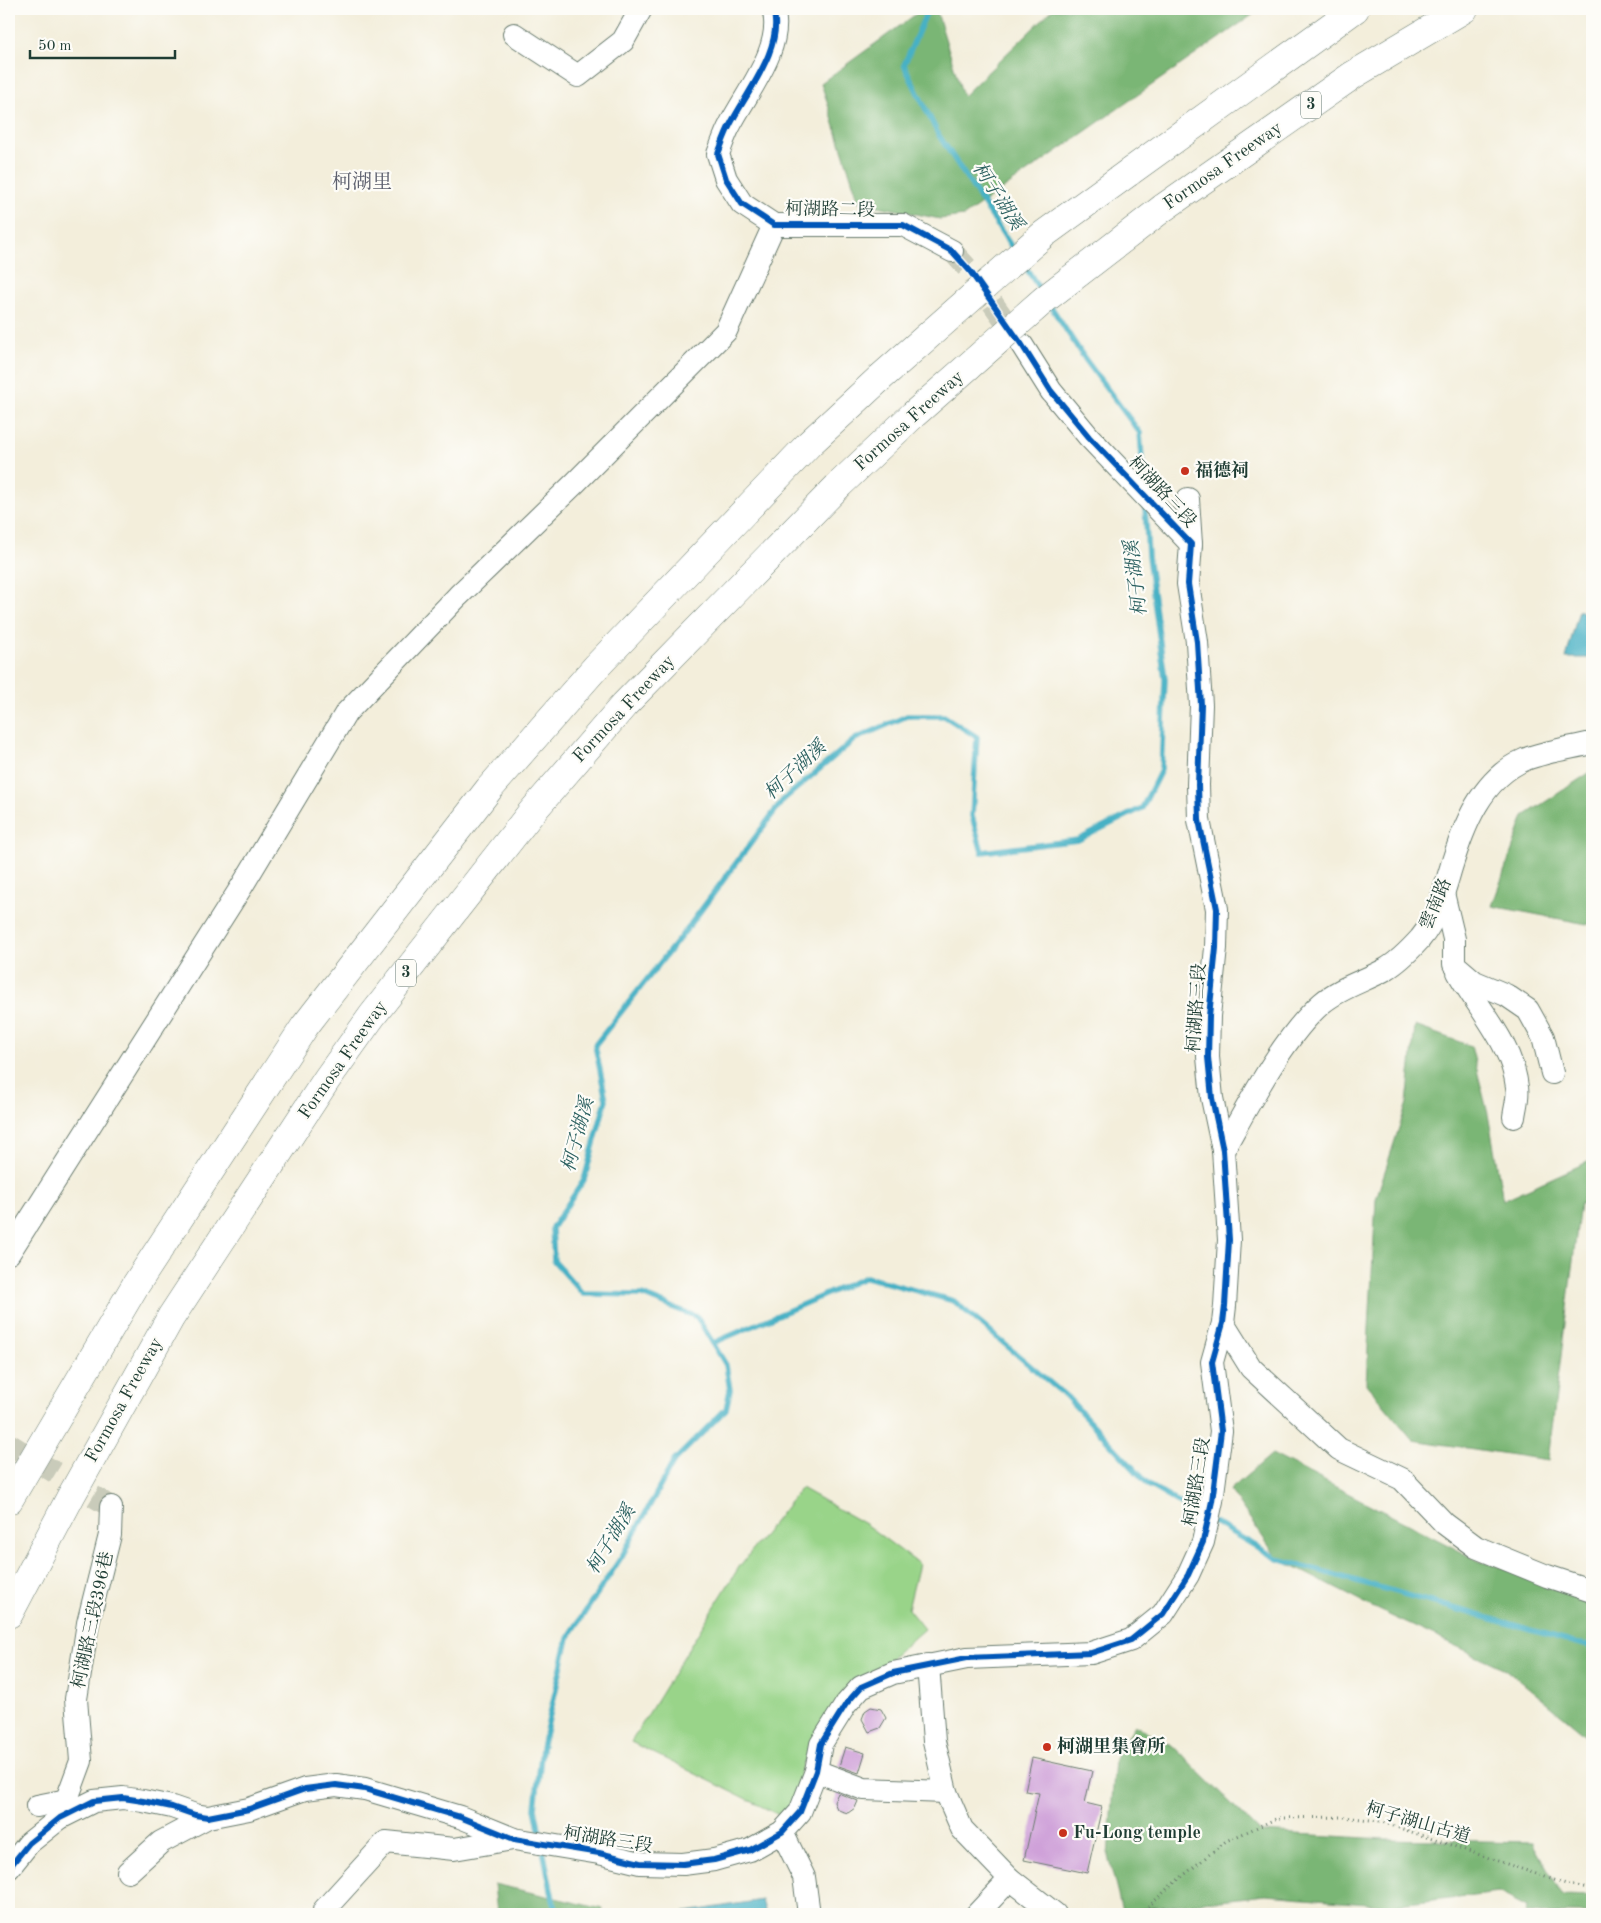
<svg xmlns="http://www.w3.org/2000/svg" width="1601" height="1923" font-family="'Old Standard TT','Noto Serif TC',serif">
<rect width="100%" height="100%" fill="#fdfcf7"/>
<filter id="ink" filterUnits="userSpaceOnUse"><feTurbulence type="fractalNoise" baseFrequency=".02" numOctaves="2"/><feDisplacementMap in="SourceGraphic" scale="10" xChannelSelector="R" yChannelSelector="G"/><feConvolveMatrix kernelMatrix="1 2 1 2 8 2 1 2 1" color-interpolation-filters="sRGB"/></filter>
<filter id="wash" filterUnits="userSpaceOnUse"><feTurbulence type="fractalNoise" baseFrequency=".0096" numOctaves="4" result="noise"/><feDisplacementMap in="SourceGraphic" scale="20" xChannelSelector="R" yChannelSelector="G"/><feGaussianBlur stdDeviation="1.12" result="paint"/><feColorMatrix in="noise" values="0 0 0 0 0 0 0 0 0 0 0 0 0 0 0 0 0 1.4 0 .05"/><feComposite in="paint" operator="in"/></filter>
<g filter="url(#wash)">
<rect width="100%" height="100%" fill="#f3eedb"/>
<!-- green -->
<polygon fill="#99d489" stroke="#5c885e" points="801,1488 865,1524 919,1564 908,1609 924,1629 866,1680 828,1716 803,1762 789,1820 631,1742 739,1567"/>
<!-- forest -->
<g fill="#7ab675" stroke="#4c7a54">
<polygon points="923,9 936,9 963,96 1053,9 1261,9 964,216 940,219 859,202 821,83"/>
<polygon points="1592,771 1592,925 1492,906 1524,816"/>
<polygon points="1415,1026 1471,1046 1488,1114 1503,1200 1592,1160 1592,1200 1580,1204 1548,1460 1413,1440 1366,1384 1376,1199 1407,1103"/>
<polygon points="1272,1454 1479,1561 1592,1593 1592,1740 1506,1669 1378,1610 1278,1559 1230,1490"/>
<polygon points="1135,1725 1173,1746 1260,1832 1385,1839 1532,1842 1562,1896 1592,1897 1592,1914 1526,1914 1527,1907 1498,1892 1392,1905 1266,1895 1122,1911 1108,1856 1115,1759"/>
<polygon points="494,1884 603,1909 602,1914 497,1914"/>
</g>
<!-- water -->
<g fill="#47b1c5" stroke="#33777c">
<polygon points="1579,610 1592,616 1592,658 1566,658"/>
<polygon points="762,1900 766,1914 673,1914"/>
</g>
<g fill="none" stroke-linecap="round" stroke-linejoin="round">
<!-- stream -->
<g stroke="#47b1c5" stroke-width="5.5">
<polyline points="928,9 904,65 938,134 1015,252"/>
<polyline points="1023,263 1042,293"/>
<polyline points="1050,305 1085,359 1140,433 1144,485"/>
<polyline points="713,1343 866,1277 954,1301 1067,1397 1150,1486 1203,1517"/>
<polyline points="1214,1522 1278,1559 1592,1647"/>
<polyline points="541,1839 535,1808 542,1748 568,1638 622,1556 674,1461 726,1409 730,1390 726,1365 697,1317 642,1295 583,1294 554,1261 552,1228 584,1180 606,1100 595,1045 690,925 783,800 855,739 907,716 944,716 977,737 972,816 982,852 1078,840 1142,808 1161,770 1165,679 1148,556 1145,506"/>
<polyline points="543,1850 556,1914"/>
</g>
</g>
<g id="blocks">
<!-- building -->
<g fill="#cfa1d9">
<polygon points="871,1707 881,1709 886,1718 880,1728 869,1732 862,1719 865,1711"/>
<polygon points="845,1747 865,1753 859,1773 839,1766"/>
<polygon points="1032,1758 1092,1771 1085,1803 1102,1807 1087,1873 1024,1860 1039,1793 1025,1791"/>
<polygon points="838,1793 858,1801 855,1808 848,1813 841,1811 837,1809 834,1802"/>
</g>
</g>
</g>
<g filter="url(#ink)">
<use href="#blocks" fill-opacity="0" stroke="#697b6e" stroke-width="1"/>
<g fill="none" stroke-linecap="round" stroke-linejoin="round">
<!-- minor-tunnel -->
<g stroke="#c9cbba" stroke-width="22" stroke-dasharray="22 11" stroke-linecap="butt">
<polyline points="952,251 970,271 1020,342"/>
<polyline points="9,1444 111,1507"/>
</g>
<!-- minor casing -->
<g stroke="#697b6e" stroke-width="24">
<g id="minor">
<path d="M 773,9 C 785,47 746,93 730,125 C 725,134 722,144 718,154 L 726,179 L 742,204 L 774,225 L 903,225 L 952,251"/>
<polyline points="514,34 578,76 623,41 641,9"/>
<polyline points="1022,345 1051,391 1089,437 1191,544"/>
<polyline points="1443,893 1454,939 1454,964 1475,982 1506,995 1528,1010 1543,1037 1552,1073"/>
<path d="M 1458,972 C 1478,1009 1512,1043 1517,1087 C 1519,1096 1515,1108 1514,1117"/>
<path d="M 1223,1150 C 1249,1104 1283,1037 1322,1003 C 1341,987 1365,981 1386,969 C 1398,962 1410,950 1420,939 C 1436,920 1443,895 1450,871 C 1463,827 1481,778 1526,759 C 1547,751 1571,748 1592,743"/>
<polyline points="9,1253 242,886 346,713 458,596 575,483 726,331 774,225"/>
<polyline points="1223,1323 1251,1368 1339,1449 1402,1479 1445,1524 1476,1547 1547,1576 1592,1591"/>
<polyline points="928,1665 934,1741 946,1792 962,1829 1010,1879 1055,1914"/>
<polyline points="816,1771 864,1789 946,1792"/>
<polyline points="37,1806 67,1800"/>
<polyline points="60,1818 81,1761 76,1699 88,1623 110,1535 111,1507"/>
<polyline points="782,1832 804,1877 809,1914"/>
<polyline points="9,1868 29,1843 44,1831 60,1818 94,1801 123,1798 143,1801 172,1807 195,1815 208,1817 249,1809 305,1789 336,1785 365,1789 460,1817 514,1839 599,1853 640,1863 683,1864 714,1860 750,1850 782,1832 800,1812 816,1771 821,1744 846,1704 861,1687 893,1673 967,1658 1091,1653 1131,1640 1163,1614 1188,1575 1203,1542 1212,1501 1221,1431 1212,1362 1223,1323 1225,1306 1229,1240 1223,1150 1212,1098 1208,1057 1209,1016 1216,948 1217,909 1199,820 1198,785 1201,705 1197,642 1188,584 1191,544 1188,499"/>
<polyline points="128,1872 161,1842 208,1817"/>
<polyline points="324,1910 386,1842 454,1849 513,1839"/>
<polyline points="977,1914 1010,1879"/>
</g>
</g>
<!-- highway casing -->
<g stroke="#697b6e" stroke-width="29">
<g id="highway">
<polyline points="1128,173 1355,9"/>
<polyline points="1163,208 1353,75 1464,9"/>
<polyline points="9,1500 135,1286 305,1026 489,789 596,667 810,443 880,378"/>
<polyline points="9,1614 71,1496 171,1317 327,1079 372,1016 531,813 624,705 840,484 913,415"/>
</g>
</g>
<!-- path -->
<polyline stroke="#697b6e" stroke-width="3" stroke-dasharray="1 4" stroke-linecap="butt" points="1141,1914 1168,1888 1226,1841 1278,1818 1344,1817 1379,1821 1566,1884 1588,1888 1592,1892"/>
<!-- minor -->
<use href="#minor" stroke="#fff" stroke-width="22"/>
<!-- highway -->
<use href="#highway" stroke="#fff" stroke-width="28"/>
<!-- highway-bridge casing -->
<g stroke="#697b6e" stroke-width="29" stroke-linecap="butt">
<g id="highway-bridge">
<polyline points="880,378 1044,234 1128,173"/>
<polyline points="913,415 1045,299 1163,208"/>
</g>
</g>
<!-- highway-bridge -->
<use href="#highway-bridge" stroke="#fff" stroke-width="28"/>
<!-- cycleway casing -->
<g stroke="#fdfcf7" stroke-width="9">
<path id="cycleway" d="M 9,1868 L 29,1843 L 44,1831 L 60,1818 L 94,1801 L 123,1798 L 143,1801 L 172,1807 L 195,1815 L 208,1817 L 249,1809 L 305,1789 L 336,1785 L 365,1789 L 460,1817 L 514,1839 L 599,1853 L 640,1863 L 683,1864 L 714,1860 L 750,1850 L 782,1832 L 800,1812 L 816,1771 L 821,1744 L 846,1704 L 861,1687 L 893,1673 L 967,1658 L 1091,1653 L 1131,1640 L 1163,1614 L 1188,1575 L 1203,1542 L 1212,1501 L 1221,1431 L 1212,1362 L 1223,1323 L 1225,1306 L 1229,1240 L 1223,1150 L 1212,1098 L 1208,1057 L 1209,1016 L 1216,948 L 1217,909 L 1199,820 L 1198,785 L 1201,705 L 1197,642 L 1188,584 L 1191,544 L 1089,437 L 1051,391 L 1022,345 L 970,271 L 952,251 L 903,225 L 774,225 L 742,204 L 726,179 L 718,154 C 722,144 725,134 730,125 C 746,93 785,47 773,9"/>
</g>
<!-- cycleway -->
<use href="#cycleway" stroke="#0057b8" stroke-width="6"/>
</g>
</g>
<!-- markers -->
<g fill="#c8321e" stroke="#fdfcf7" stroke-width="2">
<circle cx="1185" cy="471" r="5"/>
<circle cx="1047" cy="1747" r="5"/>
<circle cx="1063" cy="1833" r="5"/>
</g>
<g text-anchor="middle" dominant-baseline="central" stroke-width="4.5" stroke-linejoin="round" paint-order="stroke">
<!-- shield labels -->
<g fill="#fdfcf7" stroke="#62766e" stroke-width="1">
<rect x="1301" y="91.5" width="20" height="27" rx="4"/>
<rect x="396" y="959.5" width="20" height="27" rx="4"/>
</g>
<g font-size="16" font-weight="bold" fill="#1f3d34">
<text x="1311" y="105">3</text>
<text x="406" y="973">3</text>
</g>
<!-- street labels -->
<g font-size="18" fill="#1f3d34" stroke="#fdfcf7">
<text transform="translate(1223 166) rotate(-35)">Formosa Freeway</text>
<text transform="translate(830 210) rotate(1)">柯湖路二段</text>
<text transform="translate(909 421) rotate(-42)">Formosa Freeway</text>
<text transform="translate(1162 492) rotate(47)">柯湖路三段</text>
<text transform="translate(624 709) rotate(-47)">Formosa Freeway</text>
<text transform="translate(1436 904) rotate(-67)">雲南路</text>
<text transform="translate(1197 1008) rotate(-86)">柯湖路三段</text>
<text transform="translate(343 1060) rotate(-55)">Formosa Freeway</text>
<text transform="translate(124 1400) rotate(-61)">Formosa Freeway</text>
<text transform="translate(1197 1482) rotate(-81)">柯湖路三段</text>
<text transform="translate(93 1620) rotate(-78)">柯湖路三段396巷</text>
<text transform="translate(1418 1823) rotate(16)">柯子湖山古道</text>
<text transform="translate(608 1840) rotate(9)">柯湖路三段</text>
</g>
<!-- poi labels -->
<g font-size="18" font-weight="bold" fill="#1f3d34" stroke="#fdfcf7" text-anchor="start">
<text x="1195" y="471">福德祠</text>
<text x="1057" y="1747">柯湖里集會所</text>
<text x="1073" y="1833">Fu-Long temple</text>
</g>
<!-- water labels -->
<g font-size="19" font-style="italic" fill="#2b6060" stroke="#fdfcf7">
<text transform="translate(997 197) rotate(57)">柯子湖溪</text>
<text transform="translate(1137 578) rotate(-97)">柯子湖溪</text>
<text transform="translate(796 771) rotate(-43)">柯子湖溪</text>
<text transform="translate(579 1135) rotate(-75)">柯子湖溪</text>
<text transform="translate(612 1540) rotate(-59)">柯子湖溪</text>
</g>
<!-- quarter labels -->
<g font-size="20" fill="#5d606e" stroke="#fdfcf7">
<text x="362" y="183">柯湖里</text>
</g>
</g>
<!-- margin -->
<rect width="1601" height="1923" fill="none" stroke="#fdfcf7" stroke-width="30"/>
<!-- scale -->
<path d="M30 50v8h145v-8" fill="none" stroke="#1f3d34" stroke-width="2.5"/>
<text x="38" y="50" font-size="15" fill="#1f3d34" stroke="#fdfcf7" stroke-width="4" paint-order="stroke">50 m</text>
</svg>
